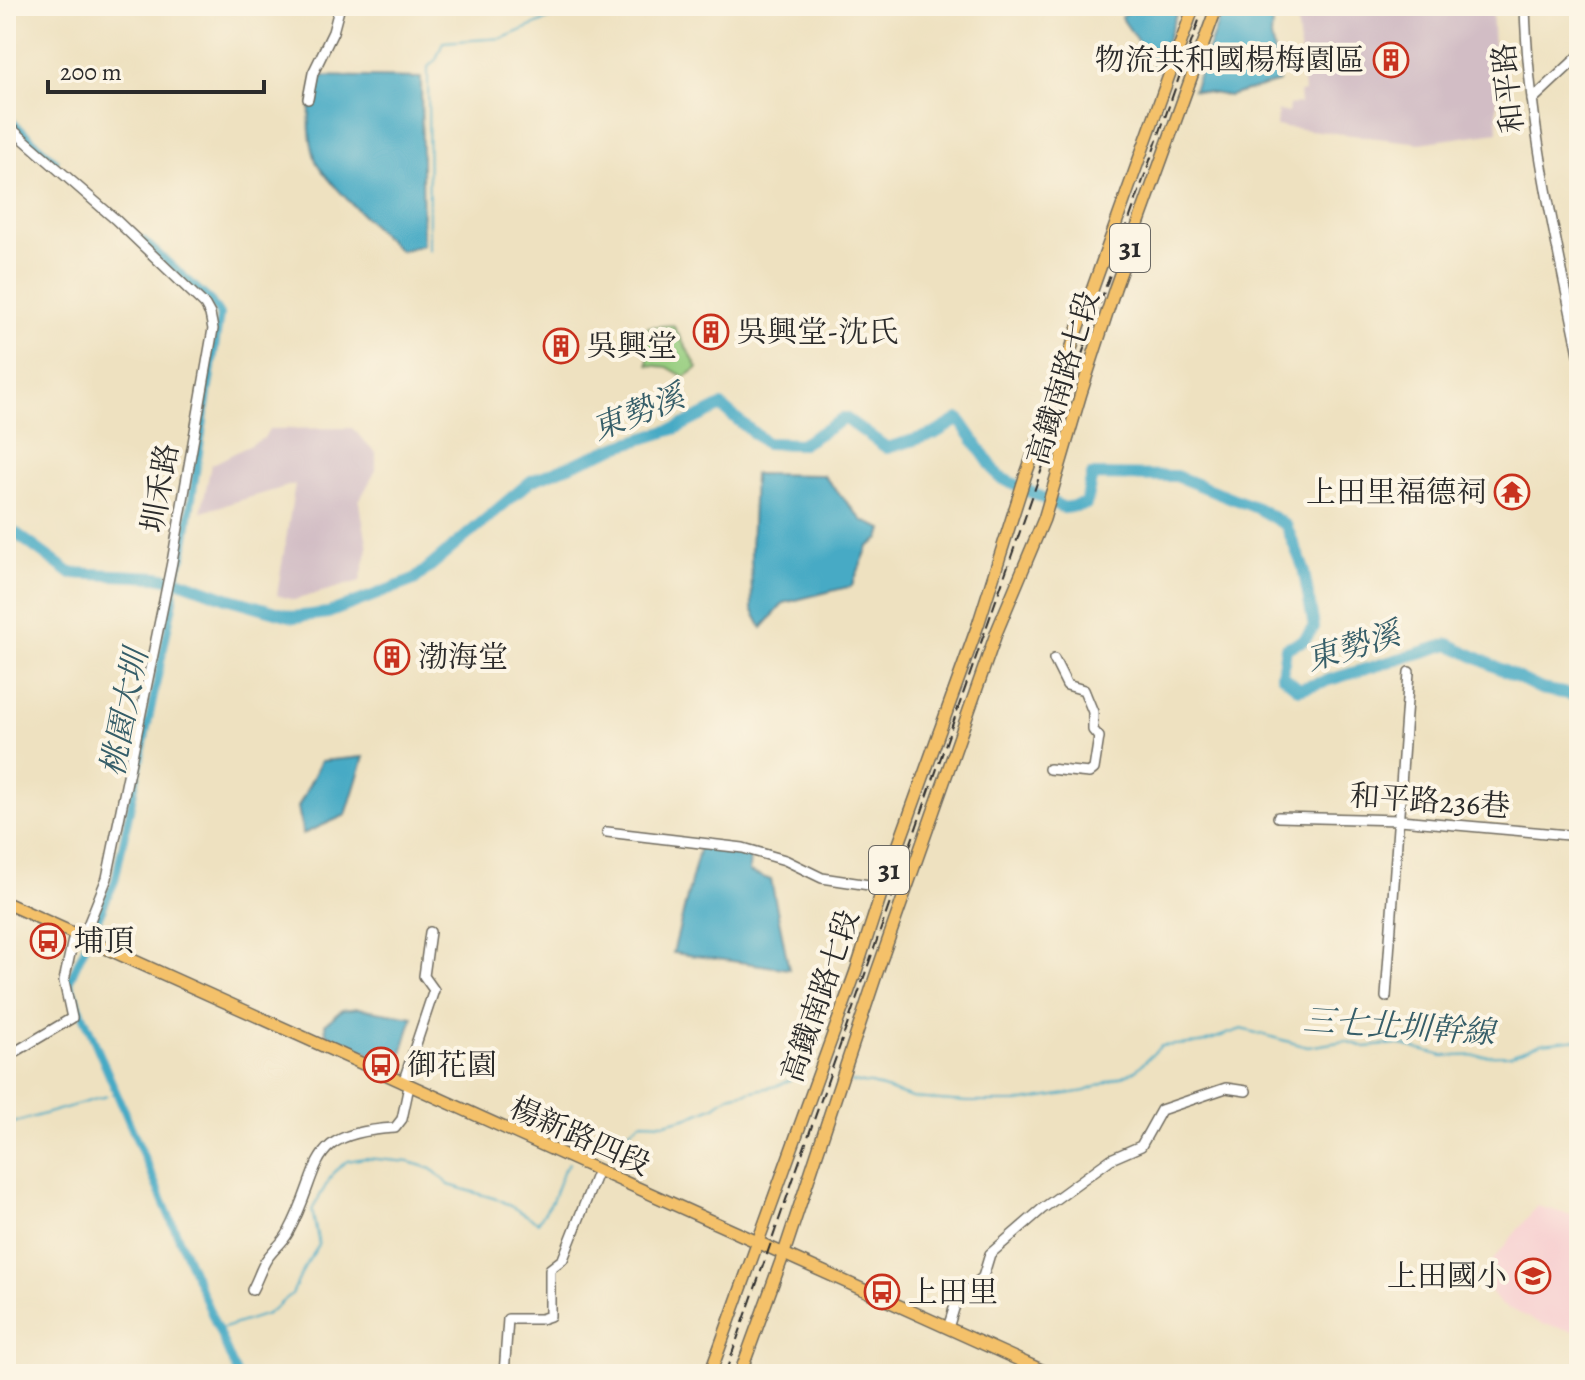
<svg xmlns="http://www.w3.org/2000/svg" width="1585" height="1380" font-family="Alegreya,'Noto Serif TC',serif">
<rect width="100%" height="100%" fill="#fcf5e5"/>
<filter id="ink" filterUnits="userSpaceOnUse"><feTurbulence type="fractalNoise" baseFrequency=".0125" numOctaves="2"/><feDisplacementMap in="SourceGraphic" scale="16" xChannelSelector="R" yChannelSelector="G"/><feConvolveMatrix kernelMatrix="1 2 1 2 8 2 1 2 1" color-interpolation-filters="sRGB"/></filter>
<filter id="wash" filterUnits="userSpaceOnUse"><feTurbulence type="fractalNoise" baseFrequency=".006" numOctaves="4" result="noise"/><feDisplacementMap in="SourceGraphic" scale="32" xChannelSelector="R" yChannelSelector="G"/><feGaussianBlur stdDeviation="1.8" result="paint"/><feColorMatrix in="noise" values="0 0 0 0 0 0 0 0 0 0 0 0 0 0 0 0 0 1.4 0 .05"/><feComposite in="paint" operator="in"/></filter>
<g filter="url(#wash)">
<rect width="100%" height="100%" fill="#eee1c0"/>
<!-- built -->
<polygon fill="#f7cfd0" points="1537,1206 1579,1217 1579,1332 1542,1324 1501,1305 1485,1285 1488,1266"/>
<!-- industrial -->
<g fill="#d2bdc5">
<polygon points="1296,6 1492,6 1498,132 1420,143 1276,126 1278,111 1288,113 1289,105 1300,104 1299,92 1304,92"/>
<polygon points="352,428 376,453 376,470 359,501 368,548 360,581 294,600 277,595 295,484 201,512 211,465 264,438 269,429"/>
</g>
<!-- green -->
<polygon fill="#97ce80" stroke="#617c56" stroke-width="2" points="673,325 698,368 685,377 667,367 648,365 648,327"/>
<!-- water -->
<g fill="#46aac5" stroke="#386a78" stroke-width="2">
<polygon points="1140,6 1179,6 1157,69 1121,17"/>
<polygon points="1224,6 1273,6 1271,37 1279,82 1229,96 1193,90"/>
<path d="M 315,76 L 421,78 L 423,245 L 400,251 C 385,239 321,175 316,161 C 306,131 309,105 315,76 Z"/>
<polygon points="754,474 823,475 863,521 883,529 880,539 868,547 852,586 784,603 762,628 752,609 751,551"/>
<polygon points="364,757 346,815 303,834 298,807 321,761"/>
<polygon points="700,846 750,852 749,872 771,880 789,969 673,953"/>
<polygon points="358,1008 413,1017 398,1066 326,1034 325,1024 342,1010"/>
</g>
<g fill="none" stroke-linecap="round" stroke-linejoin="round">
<!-- stream -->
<g stroke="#46aac5" stroke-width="2">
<polyline points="429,250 428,67 436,60 443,42 503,38 573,9 613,6"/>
<polyline points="851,1082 871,1084 912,1098 967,1102 1018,1102 1085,1091 1135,1071 1161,1046 1201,1043 1242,1029 1308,1047 1345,1041 1365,1047 1398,1044 1443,1056 1510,1055 1542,1043 1579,1039"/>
<polyline points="112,1094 115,1093"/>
<polyline points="6,1125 107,1096"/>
<polyline points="577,1153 620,1137 641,1122 665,1123 689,1117 715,1106 729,1096 776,1086 802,1075"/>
<polyline points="217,1330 267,1314 292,1294 305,1266 319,1245 312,1210 333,1173 347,1161 365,1158 409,1162 432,1169 449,1185 500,1200 538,1222 552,1201 564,1169 569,1163"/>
</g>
<!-- canal -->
<g stroke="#46aac5" stroke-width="8">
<polyline points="6,116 55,161"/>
<path d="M 143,240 L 211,301 L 220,315 L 183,557 C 176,571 172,584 174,600 L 115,881 L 69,982 L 237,1374"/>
</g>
<!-- river -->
<polyline stroke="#46aac5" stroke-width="12" points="6,526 70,573 157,577 180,581 227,598 294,617 328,613 414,580 531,481 619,446 677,428 721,406 766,443 802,444 845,418 887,448 934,434 959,419 999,477 1064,508 1086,504 1092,475 1176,476 1257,508 1286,525 1303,567 1314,627 1304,640 1286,648 1282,675 1299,689 1449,644 1541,689 1579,696"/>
</g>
</g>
<g filter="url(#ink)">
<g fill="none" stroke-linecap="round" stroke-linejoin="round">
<!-- minor casing -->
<g stroke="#6f6b5f" stroke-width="12">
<g id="minor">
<path d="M 1525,6 C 1528,124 1556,239 1579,354"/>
<polyline points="308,99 313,73 333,32 340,6"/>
<polyline points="1532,100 1579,56"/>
<polyline points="6,124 115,219 205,305 210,314 213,329 172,562 107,878 82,940"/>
<polyline points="1049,769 1089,773 1094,769 1099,737 1093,730 1093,712 1084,690 1067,685 1054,659"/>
<polyline points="1278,817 1400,820 1579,836"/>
<polyline points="607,832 743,848 785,860 822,878 869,885"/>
<polyline points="1386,997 1409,672"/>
<polyline points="6,1051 15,1052 72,1018 64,981 74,935"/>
<polyline points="403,1083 434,990 424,976 430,932"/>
<path d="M 252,1290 C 257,1281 260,1271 265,1262 C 271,1251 282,1244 288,1233 C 324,1167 302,1133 395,1128 L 402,1119 L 409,1086"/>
<polyline points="948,1328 957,1299 983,1277 990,1254 1042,1209 1111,1159 1141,1146 1161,1110 1226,1088 1246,1091"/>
<polyline points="504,1374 508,1319 541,1319 550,1316 550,1269 563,1259 598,1170"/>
</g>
</g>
<!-- major casing -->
<g stroke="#6f6b5f" stroke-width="14">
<g id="major">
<polyline points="6,903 1050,1374"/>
<polyline points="710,1374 856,971 883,888 978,625 1025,477 1194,6"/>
<polyline points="740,1374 784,1253 877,972 997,631 1044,519 1081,393 1115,288 1217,6"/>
</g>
</g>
<!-- minor -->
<use href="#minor" stroke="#fff" stroke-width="9"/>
<!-- major -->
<use href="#major" stroke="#f4c16a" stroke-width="11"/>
<!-- rail -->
<polyline stroke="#2b2b2b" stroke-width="2" stroke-dasharray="12 6" stroke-linecap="butt" points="725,1374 1204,6"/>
</g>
</g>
<!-- icons -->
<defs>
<g id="building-ring" transform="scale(1.8)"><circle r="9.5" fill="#fcf5e5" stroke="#c8321e" stroke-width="1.5"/><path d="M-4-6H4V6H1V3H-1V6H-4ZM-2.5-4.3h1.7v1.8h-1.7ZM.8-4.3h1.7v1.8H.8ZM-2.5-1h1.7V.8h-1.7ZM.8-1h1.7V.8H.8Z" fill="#c8321e"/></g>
<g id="temple-ring" transform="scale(1.8)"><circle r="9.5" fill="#fcf5e5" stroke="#c8321e" stroke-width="1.5"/><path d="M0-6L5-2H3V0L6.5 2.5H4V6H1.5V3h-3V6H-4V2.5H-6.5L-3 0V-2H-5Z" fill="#c8321e"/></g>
<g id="bus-ring" transform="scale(1.8)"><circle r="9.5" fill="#fcf5e5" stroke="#c8321e" stroke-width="1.5"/><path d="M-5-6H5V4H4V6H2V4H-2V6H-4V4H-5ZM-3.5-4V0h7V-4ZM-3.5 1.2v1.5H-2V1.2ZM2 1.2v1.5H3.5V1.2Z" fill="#c8321e"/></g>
<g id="school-ring" transform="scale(1.8)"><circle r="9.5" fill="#fcf5e5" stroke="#c8321e" stroke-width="1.5"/><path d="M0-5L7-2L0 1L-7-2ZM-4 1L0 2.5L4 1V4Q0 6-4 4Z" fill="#c8321e"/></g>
</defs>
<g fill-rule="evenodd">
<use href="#building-ring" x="1391" y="60"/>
<use href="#building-ring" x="711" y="332"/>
<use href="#building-ring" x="561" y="346"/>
<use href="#temple-ring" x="1512" y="492"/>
<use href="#building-ring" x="392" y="657"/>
<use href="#bus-ring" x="48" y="941"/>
<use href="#bus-ring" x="381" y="1065"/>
<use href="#school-ring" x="1533" y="1276"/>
<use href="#bus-ring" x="882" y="1292"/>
</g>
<g text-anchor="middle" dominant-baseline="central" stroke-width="8" stroke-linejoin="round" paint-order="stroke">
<!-- shield labels -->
<g fill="#fcf5e5" stroke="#6a6863" stroke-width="2">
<rect x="1110" y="224" width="40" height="48" rx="6"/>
<rect x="869" y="846" width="40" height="48" rx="6"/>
</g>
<g font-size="28" font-weight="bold" fill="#2b2b2b">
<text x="1130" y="248">31</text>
<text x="889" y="870">31</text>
</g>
<!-- poi labels -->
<g font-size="30" fill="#2b2b2b" stroke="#fcf5e5" text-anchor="start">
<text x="1365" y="60" text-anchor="end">物流共和國楊梅園區</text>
<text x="737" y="332">吳興堂-沈氏</text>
<text x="587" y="346">吳興堂</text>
<text x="1486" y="492" text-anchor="end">上田里福德祠</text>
<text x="418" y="657">渤海堂</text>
<text x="74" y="941">埔頂</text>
<text x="407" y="1065">御花園</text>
<text x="1507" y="1276" text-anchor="end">上田國小</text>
<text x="908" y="1292">上田里</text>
</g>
<!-- street labels -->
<g font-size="30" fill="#2b2b2b" stroke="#fcf5e5">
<text transform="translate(1508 88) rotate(-96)">和平路</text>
<text transform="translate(1063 378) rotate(-73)">高鐵南路七段</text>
<text transform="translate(160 488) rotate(-80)">圳禾路</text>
<text transform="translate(1430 801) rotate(4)">和平路236巷</text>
<text transform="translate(820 996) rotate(-71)">高鐵南路七段</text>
<text transform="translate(580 1136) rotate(24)">楊新路四段</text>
</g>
<!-- water labels -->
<g font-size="32" font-style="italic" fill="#365e69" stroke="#fcf5e5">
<text transform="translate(638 412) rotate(-22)">東勢溪</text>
<text transform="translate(1353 646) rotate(-17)">東勢溪</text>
<text transform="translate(124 713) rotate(-79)">桃園大圳</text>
<text transform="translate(1399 1026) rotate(4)">三七北圳幹線</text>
</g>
</g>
<!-- margin -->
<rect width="1585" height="1380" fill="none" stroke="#fcf5e5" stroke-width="32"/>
<!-- scale -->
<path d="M48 80v12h216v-12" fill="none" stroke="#2b2b2b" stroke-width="4"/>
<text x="60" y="80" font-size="24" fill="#2b2b2b" stroke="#fcf5e5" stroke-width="6" paint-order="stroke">200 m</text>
</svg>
